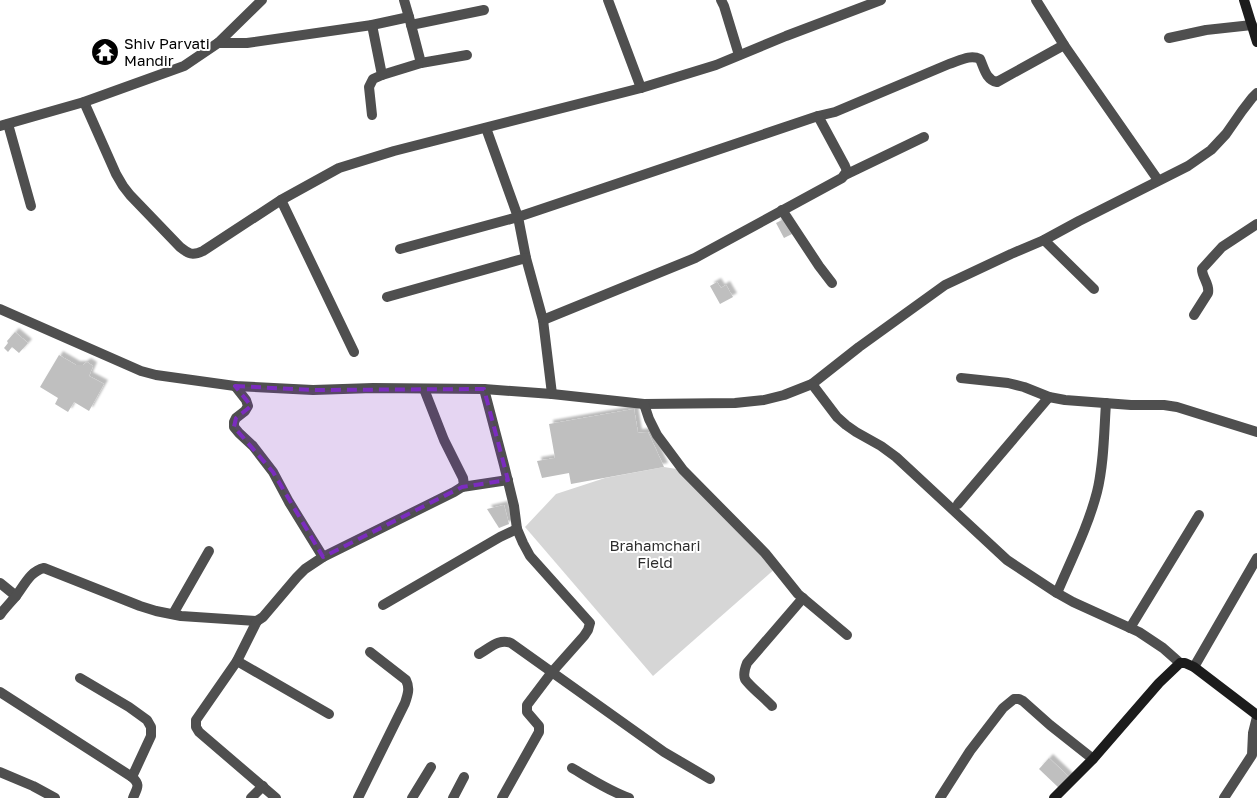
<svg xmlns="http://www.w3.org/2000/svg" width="1257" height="798" font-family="'Golos Text',sans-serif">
<defs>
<filter id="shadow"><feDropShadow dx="4" dy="-4" stdDeviation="1" flood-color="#0004"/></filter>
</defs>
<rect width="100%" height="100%" fill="#fff"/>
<!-- green -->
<polygon fill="#d6d6d6" points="664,467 683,470 777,567 653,676 525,527 556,494 605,478"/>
<!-- building -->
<g fill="#bfbfbf" filter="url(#shadow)">
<polygon points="786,218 794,233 784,238 776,223"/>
<polygon points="717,282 721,288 726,285 733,297 720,304 710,286"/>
<polygon points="15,332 28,343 19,353 12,347 8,352 4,348 8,343 7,341"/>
<polygon points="59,355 76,365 83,365 87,362 93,366 89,376 104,384 89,411 74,402 68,412 55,404 58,398 40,387"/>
<polygon points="634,409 638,433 648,432 664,467 571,484 569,473 542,478 537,461 555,458 549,424"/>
<polygon points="504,505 509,524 499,528 487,509"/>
<polygon points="1049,758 1070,778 1060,789 1039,769"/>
</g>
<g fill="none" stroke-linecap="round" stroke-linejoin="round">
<!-- street -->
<g stroke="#4f4f4f" stroke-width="10">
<polyline points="608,0 641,88"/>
<polyline points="721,0 724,6 739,55"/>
<polyline points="1036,0 1064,45 1158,180"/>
<polyline points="409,17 421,63 467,55"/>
<polyline points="411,25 484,10"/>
<polyline points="1169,38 1206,30 1252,25"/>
<polyline points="218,43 247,43 372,25 409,17 404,0"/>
<polyline points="382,75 421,63"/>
<path d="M 84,102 L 116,174 L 123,186 L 130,195 L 180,247 C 189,254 192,256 203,251 L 281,200 L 339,168 L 394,151 L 641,88 L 716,65 L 786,36 L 881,0"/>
<polyline points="372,115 369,87 373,79 382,75 372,25"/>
<path d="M 818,116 L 835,112 L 949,64 C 959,61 970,54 980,59 C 984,68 986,80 997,82 L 1064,45"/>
<polyline points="8,124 31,206"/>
<polyline points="0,126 84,102 184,66 218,43 262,0"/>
<polyline points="486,128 518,217 526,258 543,320 552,394"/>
<polyline points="845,175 924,137"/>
<polyline points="281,200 354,352"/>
<polyline points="782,210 819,266 832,283"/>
<polyline points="1044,240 1094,289"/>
<polyline points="400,249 518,217 818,116 845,166 847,171 842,178 695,258 543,320"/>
<polyline points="387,297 526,258"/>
<polyline points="0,309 141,371 156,375 235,386 313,390 373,388 484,389 552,394 644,404 735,403 764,400 784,395 812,384 859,347 945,285 1011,254 1044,240 1079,221 1188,166 1211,150 1226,134 1242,111 1252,98 1257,93"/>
<path d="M 1194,315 L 1208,293 C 1210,284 1202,278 1202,269 L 1222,247 L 1257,224"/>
<polyline points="961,378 1008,383 1024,387 1049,397 1065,400 1131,405 1164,405 1177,407 1257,432"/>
<polyline points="812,384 837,417 846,425 856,432 881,446 896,457 1007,560 1057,593 1073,602 1139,632 1163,648 1180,663"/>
<polyline points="235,386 246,400 248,406 245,411 236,418 234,422 234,427 239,433 253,446 273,472 289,502 323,557"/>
<polyline points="484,389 504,465 514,506 517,529 523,543 530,556 590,623 588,630 584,636 552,672 527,705 527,712 539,726 539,732 502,798"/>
<polyline points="644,404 649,419 657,435 683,470 765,553 798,594 847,635"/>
<polyline points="462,487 508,480"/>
<polyline points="958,504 1049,397"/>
<polyline points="0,583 16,596"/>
<path d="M 1057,593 C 1071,560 1088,527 1097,492 C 1104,464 1104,432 1106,403"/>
<polyline points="383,605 500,537 517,529"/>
<polyline points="173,614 209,551"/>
<path d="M 0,615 C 5,608 11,602 16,596 C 24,586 30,571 44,568 L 140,606 L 156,611 L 181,616 L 257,621 L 263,617 L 297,577 L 305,569 L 323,557 L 454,492 L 462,487 L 464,485 L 463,478 L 444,440 L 424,389"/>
<polyline points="257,621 237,661 196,720 196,727 199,732 276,798"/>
<polyline points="1130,628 1199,515"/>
<path d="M 479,654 C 490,648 499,638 511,643 L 664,752 L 710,779"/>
<polyline points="237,661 329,714"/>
<polyline points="1194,667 1257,558"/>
<polyline points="80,678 129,707 147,720 151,727 151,736 132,777"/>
<path d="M 0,692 L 132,777 C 141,785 137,788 133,798"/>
<path d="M 772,706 C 767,700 748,685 745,679 C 743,674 745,668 747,663 L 803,598"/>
<path d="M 572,768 C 591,779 609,791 629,798"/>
<polyline points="0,772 33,786 55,798"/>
<polyline points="251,798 263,786"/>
<path d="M 358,798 L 405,703 C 408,694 410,688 406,680 L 370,652"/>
<polyline points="412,798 431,767"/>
<polyline points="453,798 464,777"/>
<polyline points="940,798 970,751 1003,708 1014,699 1019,699 1023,701 1050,725 1093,759"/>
<polyline points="1224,798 1252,755 1253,733 1257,717"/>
</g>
<!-- secondary -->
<g stroke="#1c1c1c" stroke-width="10">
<polyline points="1244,0 1257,42"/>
<polyline points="1054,798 1093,759 1159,683 1180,663 1185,663 1194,667 1257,715"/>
</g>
</g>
<!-- marked area -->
<path fill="#7b2cbf" fill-opacity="0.2" stroke="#7b2cbf" stroke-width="4" stroke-dasharray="10 6" stroke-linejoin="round" d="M 235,386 L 313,390 L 484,389 L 508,480 L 462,487 L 323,557 L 273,472 L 234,427 L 236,418 L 251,406 Z"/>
<!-- icons -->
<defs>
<g id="temple-disc" transform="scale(1.4375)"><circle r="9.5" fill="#000" stroke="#fff"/><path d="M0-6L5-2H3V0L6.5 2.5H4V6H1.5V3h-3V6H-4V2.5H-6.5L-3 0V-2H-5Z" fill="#fff"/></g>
</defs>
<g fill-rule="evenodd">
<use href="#temple-disc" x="105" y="52"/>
</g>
<g text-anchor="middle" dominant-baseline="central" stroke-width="4" stroke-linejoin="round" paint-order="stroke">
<!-- poi labels -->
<g font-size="15" fill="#000" stroke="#fff" text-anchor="start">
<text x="124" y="43">Shiv Parvati<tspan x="124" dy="17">Mandir</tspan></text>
</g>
<!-- park labels -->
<g font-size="15" fill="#2d2d2d" stroke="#fff">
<text x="655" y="545">Brahamchari<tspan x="655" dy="17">Field</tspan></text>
</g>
</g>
</svg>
